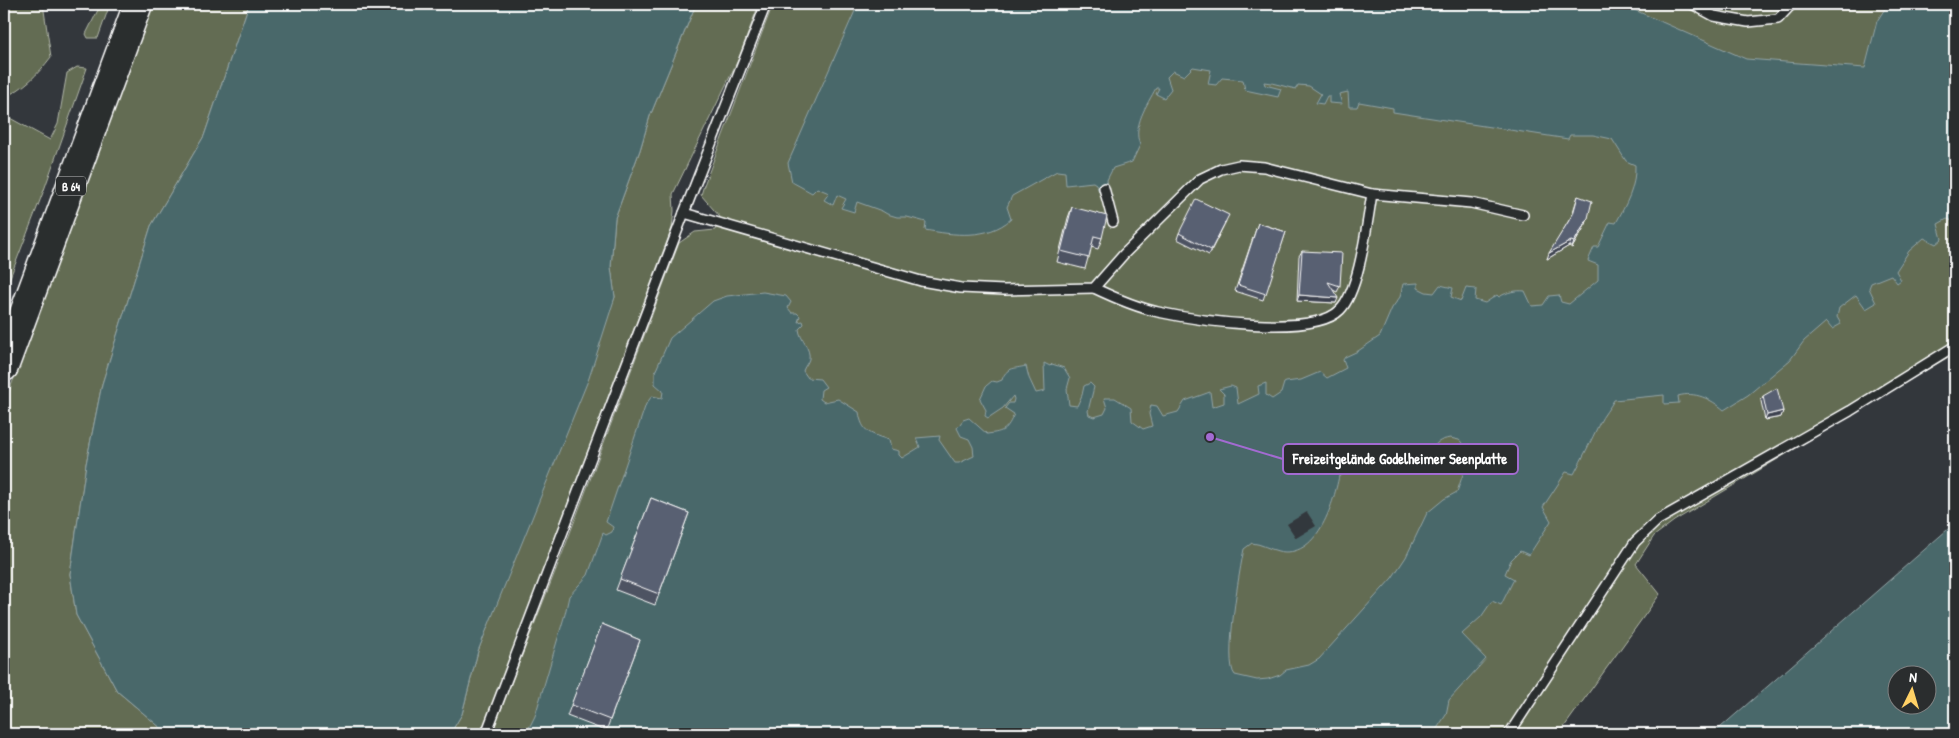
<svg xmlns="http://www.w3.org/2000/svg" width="1959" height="738" font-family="'Patrick Hand',sans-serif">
<rect width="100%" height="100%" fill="#33373c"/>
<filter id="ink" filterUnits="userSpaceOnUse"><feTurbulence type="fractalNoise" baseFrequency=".02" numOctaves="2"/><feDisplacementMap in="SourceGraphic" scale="10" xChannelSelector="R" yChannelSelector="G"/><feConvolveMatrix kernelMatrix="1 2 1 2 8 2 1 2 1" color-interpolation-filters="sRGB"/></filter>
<g filter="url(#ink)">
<!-- green -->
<g fill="#636c53" stroke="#b1b6a9">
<path d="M 4,4 L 43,4 L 51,57 C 38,74 24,89 4,97 Z"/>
<polygon points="101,4 110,4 98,38 88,38 86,34"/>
<polygon points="152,4 249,4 204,136 151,226 102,384 86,464 70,574 76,615 117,691 168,734 4,734 4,405"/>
<polygon points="696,4 759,4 738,60 673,194 674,211 672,228 481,734 450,734 462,714 478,651 615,297 611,267 615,218 640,150 650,116"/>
<polygon points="773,4 1955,4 1955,353 1674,521 1654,536 1636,564 1660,594 1559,734 491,734 564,549 679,243 695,232 715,230 720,217 701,195 704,185"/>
<polygon points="77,67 87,68 44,190 4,293 4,118 8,117 50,140 58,124 67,73"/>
</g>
<!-- water -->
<g fill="#4a686a" stroke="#92a4a6" fill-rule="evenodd">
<polygon points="249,4 696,4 650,116 640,150 615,218 611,267 615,297 589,378 478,651 462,714 450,734 168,734 117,691 76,615 70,574 86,464 102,384 151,226 204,136"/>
<path d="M 858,4 L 1621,4 L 1746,59 L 1865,68 L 1877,21 L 1888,4 L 1955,4 L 1955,220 L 1953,221 L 1947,219 L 1938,224 L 1942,239 L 1936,244 L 1924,238 L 1909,251 L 1896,271 L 1901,280 L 1897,283 L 1891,275 L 1871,283 L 1869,288 L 1876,303 L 1866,309 L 1856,295 L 1839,308 L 1837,317 L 1841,324 L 1832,329 L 1826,322 L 1804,341 L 1790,360 L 1748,395 L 1724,410 C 1711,399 1695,391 1678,396 L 1679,403 L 1664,404 L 1664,395 L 1614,400 C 1610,408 1603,415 1599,424 C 1591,441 1583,457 1574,474 L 1566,472 L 1543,507 L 1551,521 L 1529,555 L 1520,551 L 1511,560 L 1505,574 L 1514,579 L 1501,605 L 1492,601 L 1481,617 L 1462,634 L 1486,659 L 1449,700 L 1446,715 L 1434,733 L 1431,734 L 526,734 L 535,716 L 565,614 L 569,596 L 588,575 L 603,533 L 606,535 L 612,532 L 613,527 L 606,522 L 646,404 L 652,396 L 662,398 L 663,391 L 655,384 L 655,372 L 670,338 L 713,301 L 727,296 L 763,292 L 786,296 L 791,302 L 788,308 L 792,313 L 797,313 L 800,316 L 798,322 L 803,321 L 804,324 L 799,329 C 800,340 811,348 809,359 C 808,363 804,367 803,371 L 808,378 L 820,379 L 826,387 L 821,390 L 820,399 L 824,402 L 838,399 L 859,412 C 862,433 871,434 889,440 L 891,449 L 899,451 L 899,455 L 902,458 L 920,447 L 916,438 L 940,436 L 939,440 L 955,463 L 959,463 L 974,456 L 973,447 L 969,439 L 961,436 L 957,428 L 963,420 L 969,418 L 987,434 C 1004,432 1007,430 1014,414 L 1005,408 L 1009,403 L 1013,403 L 1014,399 L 1013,396 L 1003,408 L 988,418 L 985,416 L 986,410 L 980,399 L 986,386 L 992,381 L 997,382 L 1002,380 C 1006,367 1014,369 1026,366 L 1029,378 L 1036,393 L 1045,391 L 1044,363 L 1050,366 L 1052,364 L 1064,368 L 1070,378 L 1067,389 L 1069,405 L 1077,406 L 1082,395 L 1084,386 L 1090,383 L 1094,387 L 1088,411 L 1089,415 L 1094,417 L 1104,414 L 1107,408 L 1104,398 L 1115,398 L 1131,408 L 1132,421 L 1143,429 L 1152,426 L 1149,414 L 1151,405 L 1157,406 L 1163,416 L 1178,412 L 1185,401 L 1210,392 L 1212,407 L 1224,403 L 1224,394 L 1219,389 L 1231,386 L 1236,388 L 1238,404 L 1259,394 L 1258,386 L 1266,383 L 1266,395 L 1272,399 L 1281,393 L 1284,383 L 1286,382 L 1301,380 L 1320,372 L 1327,378 L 1346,368 L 1343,360 L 1345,357 L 1358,351 L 1380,336 L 1392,308 L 1400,297 L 1403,284 L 1418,283 L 1418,288 L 1426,292 L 1434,293 L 1440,285 L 1453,288 L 1451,297 L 1461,301 L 1466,288 L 1476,289 L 1475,300 L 1485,303 L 1497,295 L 1499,297 C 1507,292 1516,290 1525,291 L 1532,306 L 1543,305 L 1549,296 L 1559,295 L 1561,302 L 1569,304 L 1598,280 L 1598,265 L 1588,261 L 1594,247 L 1598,247 L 1610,222 L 1616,223 C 1626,204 1636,188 1635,165 L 1626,161 L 1612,139 L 1593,135 L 1570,135 L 1568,139 L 1393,112 L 1393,108 L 1359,102 L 1357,107 L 1349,107 L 1348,92 L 1339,94 L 1342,104 L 1329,103 L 1329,96 L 1327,96 L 1323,104 L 1316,103 L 1321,94 L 1309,86 L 1298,85 L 1296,89 C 1285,87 1276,83 1264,82 L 1265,85 L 1281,89 L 1278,97 L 1245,90 L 1243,80 L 1222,78 L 1216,85 L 1208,84 L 1211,70 L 1193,67 L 1184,76 L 1173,71 L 1167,77 L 1171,89 L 1164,98 L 1156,94 L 1159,88 L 1156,88 C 1147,105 1132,126 1140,145 L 1132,162 L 1113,168 L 1107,180 L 1109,192 L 1100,194 L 1096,184 L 1093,182 L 1066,185 L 1065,172 L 1057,171 L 1012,196 L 1007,207 L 1011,219 C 988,240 953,235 925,230 L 926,222 L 907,217 L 897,217 L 887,214 L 882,211 L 857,202 L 854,212 L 841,208 L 846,199 L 837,195 L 833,205 L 824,200 L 829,193 L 817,188 L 812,193 L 792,182 L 788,163 ZM 1450,438 L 1459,440 L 1469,449 L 1465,468 L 1457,492 L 1444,499 L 1427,513 L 1406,557 L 1392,578 L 1319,659 L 1309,665 L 1286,670 L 1280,675 L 1268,679 L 1257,680 L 1235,675 C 1223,663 1240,568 1244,549 L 1252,543 C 1262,544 1269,549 1278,551 C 1317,560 1333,505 1339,476 C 1348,472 1356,471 1366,468 C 1384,463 1393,449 1413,459 L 1432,452 C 1435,442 1440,440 1450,438 Z"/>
<path d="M 1955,523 L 1955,734 L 1713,734 ZM 1896,676 L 1926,676 L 1926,706 L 1896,706 Z"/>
</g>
<!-- pier -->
<polygon fill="#33373c" points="1307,512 1316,526 1296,538 1287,524"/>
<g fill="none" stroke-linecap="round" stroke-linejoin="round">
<!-- lane casing -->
<g stroke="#fff" stroke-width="12">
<g id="lane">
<polyline points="1692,4 1714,16 1748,22 1778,19 1792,4"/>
<polyline points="1104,188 1113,222"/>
<polyline points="684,213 921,281 961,288 1004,290 1094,288 1124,254 1200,179 1221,169 1239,165 1264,167 1372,194 1471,203 1523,215"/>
<path d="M 1094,288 C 1115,298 1135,307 1158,312 C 1195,320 1313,338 1340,310 C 1360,290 1367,222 1372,194"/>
<polyline points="486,734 684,213 766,4"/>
<polyline points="1509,734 1635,542 1658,520 1850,411 1955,346"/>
</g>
</g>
<!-- primary casing -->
<g stroke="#fff" stroke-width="31">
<polyline id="primary" points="4,367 138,4"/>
</g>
<!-- lane -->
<use href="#lane" stroke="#2a2d2e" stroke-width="9"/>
<!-- primary -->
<use href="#primary" stroke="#2a2d2e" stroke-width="28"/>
</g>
<!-- wall -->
<g fill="#4d5362" stroke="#fff">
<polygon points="1578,196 1588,218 1586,224 1572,248 1569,246 1547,259 1572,215"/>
<polygon points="1072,207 1102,238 1098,249 1091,247 1085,269 1057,262 1068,218"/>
<polygon points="1226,221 1209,255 1177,239 1179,233"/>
<polygon points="1258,223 1286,232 1263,300 1235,291"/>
<polygon points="1302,251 1340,286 1337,292 1333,290 1336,303 1297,301 1299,256"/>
<polygon points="1763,396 1783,411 1781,417 1765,420 1761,401"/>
<polygon points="651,498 689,513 655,605 616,590"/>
<polygon points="602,624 640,640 606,731 567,716"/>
</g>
<!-- shaded-wall -->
<g fill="#3e4350" stroke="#fff">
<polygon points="1588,218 1586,224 1572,248 1574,242"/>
<polygon points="1571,241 1569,246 1547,259 1549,253"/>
<polygon points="1299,295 1338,298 1336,303 1297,301"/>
<polygon points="1783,411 1781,417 1765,420 1767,415"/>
</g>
<!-- building -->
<g fill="#596072" stroke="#fff">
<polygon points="1578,196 1592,201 1588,218 1574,242 1571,241 1549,253 1573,214"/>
<polygon points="1196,199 1229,215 1211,250 1179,233"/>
<polygon points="1072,207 1107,216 1102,238 1094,236 1089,258 1061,251"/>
<polygon points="1258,223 1286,232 1266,294 1238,285"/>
<polygon points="1302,251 1342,253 1340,286 1328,282 1338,298 1299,295"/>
<polygon points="1777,388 1783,411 1767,415 1763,396"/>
<polygon points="651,498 689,513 659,594 620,579"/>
<polygon points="602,624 640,640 610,720 571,705"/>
</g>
</g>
<g text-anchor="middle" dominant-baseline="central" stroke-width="4" stroke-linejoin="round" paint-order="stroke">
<!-- shield labels -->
<rect fill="#2a2d2e" stroke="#bfc0c0" stroke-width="1" x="56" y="176.5" width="30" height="19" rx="4"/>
<g font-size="12" font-weight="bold" fill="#fff">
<text x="71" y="186">B 64</text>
</g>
</g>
<!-- callouts -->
<path fill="none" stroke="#a36bd2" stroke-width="2" d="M1210 437L1283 459"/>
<circle fill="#a36bd2" stroke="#2a2d2e" stroke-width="2" cx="1210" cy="437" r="5"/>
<rect fill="#2a2d2e" stroke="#a36bd2" stroke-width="2" x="1283" y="444" width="235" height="30" rx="5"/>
<g font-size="15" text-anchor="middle" font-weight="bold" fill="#fff">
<text x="1400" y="464">Freizeitgelände Godelheimer Seenplatte</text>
</g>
<!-- margin -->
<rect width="1959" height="738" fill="none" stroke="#2a2d2e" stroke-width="20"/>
<rect x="10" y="10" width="1939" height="718" fill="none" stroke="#fff" stroke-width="2" filter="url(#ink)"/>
<!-- north arrow -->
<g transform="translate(1912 690) rotate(5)"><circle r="24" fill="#2a2d2e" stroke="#7f8182"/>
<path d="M0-4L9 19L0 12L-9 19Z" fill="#ffd166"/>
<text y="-8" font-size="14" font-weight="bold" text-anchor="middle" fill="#ffffff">N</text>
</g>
</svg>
